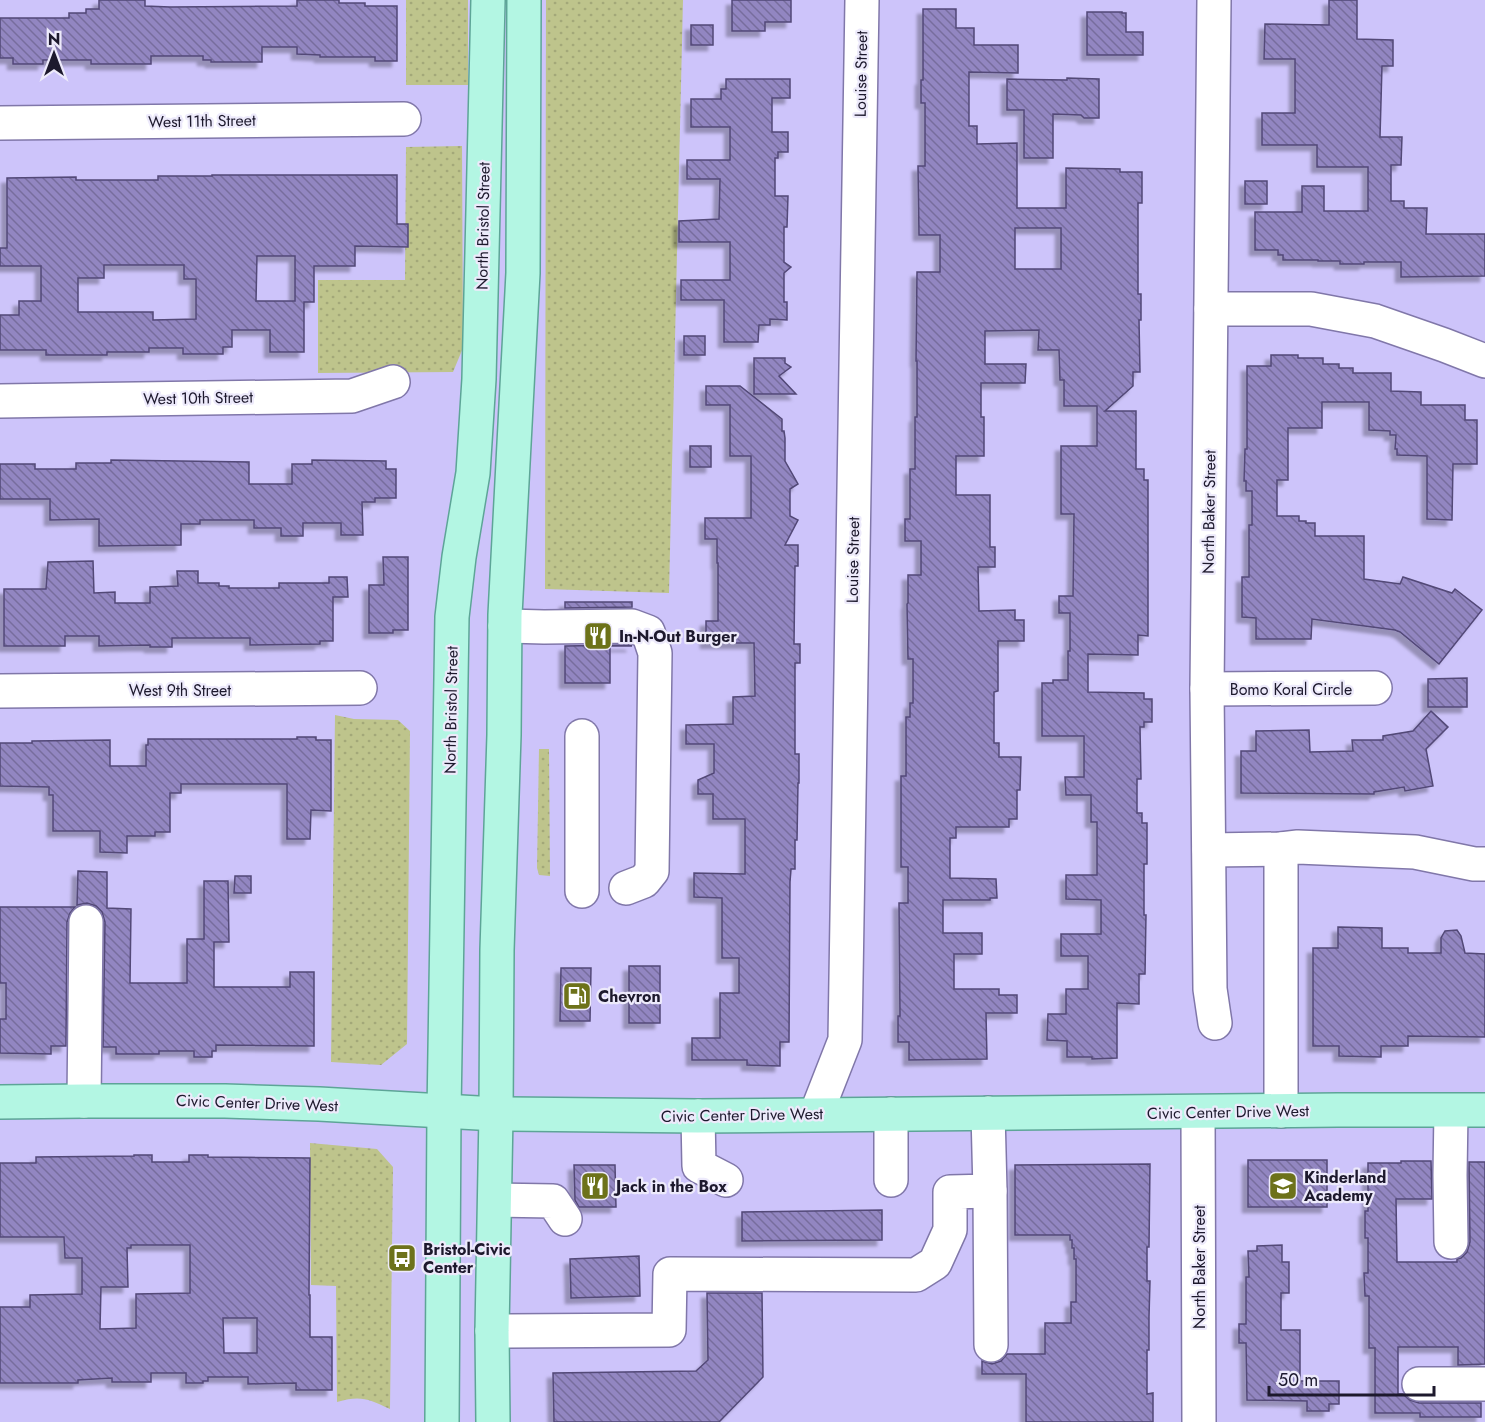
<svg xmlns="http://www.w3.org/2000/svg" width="1485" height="1422" font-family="Jost,sans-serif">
<defs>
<pattern id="grass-dots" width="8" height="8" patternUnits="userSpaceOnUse" patternTransform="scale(1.5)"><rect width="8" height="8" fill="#bec48c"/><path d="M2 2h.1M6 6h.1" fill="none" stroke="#a3a879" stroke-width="1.8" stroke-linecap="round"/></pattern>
<pattern id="building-back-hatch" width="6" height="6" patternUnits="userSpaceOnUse" patternTransform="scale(1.5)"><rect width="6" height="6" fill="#9286c1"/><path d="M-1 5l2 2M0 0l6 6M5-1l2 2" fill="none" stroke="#776d9d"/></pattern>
<filter id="shadow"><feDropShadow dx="-5.5" dy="5.5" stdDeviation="1.5" flood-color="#0004"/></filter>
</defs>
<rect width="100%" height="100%" fill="#cdc4fa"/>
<!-- grass -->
<g fill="url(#grass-dots)">
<rect x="406" y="0" width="62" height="85"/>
<polygon points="546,0 683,0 669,593 545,589"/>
<polygon points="462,146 463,348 453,372 318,373 318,280 405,280 406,147"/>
<polygon points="335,715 354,719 398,720 410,731 407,1044 381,1065 331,1062"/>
<polygon points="539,749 549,749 550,876 539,875 537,868"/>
<path d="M 310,1143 L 377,1149 L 393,1167 L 390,1409 C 368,1399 361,1395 337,1402 L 336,1286 L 311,1285 Z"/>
</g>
<!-- building -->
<g fill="url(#building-back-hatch)" stroke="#524877" stroke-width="1.5" fill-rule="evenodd" filter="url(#shadow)">
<polygon points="99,0 145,0 145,6 170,7 297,6 297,0 339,0 339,3 365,3 365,6 397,6 397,61 375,61 375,57 320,57 320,55 297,54 297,47 262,47 262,62 211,62 211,60 203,60 203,56 151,56 151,64 91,64 91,60 43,60 43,64 13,64 13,58 0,58 0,18 69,18 69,13 86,13 86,9 99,9"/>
<polygon points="732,0 791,0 791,22 765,22 765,31 732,31"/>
<polygon points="1329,0 1357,0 1357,39 1393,40 1393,66 1382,66 1380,137 1402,137 1401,165 1391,165 1391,201 1404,201 1404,208 1427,208 1426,234 1485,234 1485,276 1401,277 1401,262 1364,262 1364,264 1340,264 1340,261 1318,261 1318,260 1283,260 1283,255 1278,255 1278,250 1255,250 1255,212 1302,212 1302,186 1324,186 1324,211 1368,211 1368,167 1317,167 1317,145 1262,145 1262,113 1295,113 1295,59 1264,59 1265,24 1329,25"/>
<path d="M 923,9 L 956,9 L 956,28 L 974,28 L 974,45 L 1018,45 L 1018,73 L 969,72 L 969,126 L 977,126 L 977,144 L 1017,143 L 1017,208 L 1066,208 L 1066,168 L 1120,169 L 1120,172 L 1142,172 L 1142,203 L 1138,203 L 1138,294 L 1141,294 L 1141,320 L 1139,320 L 1140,372 L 1133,372 L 1133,386 L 1105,411 L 1136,411 L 1136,469 L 1144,469 L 1144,480 L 1148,480 L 1148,636 L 1138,635 L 1138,655 L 1088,654 L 1088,692 L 1144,693 L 1144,699 L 1152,699 L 1152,722 L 1144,722 L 1144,727 L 1140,727 L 1141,779 L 1137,779 L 1137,813 L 1142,813 L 1142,823 L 1147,823 L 1147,864 L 1144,864 L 1144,915 L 1146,915 L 1145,974 L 1139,974 L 1139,1004 L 1117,1003 L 1117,1058 L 1092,1059 L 1092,1057 L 1067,1057 L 1067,1041 L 1047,1040 L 1048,1014 L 1066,1014 L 1066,989 L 1088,989 L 1088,956 L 1061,956 L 1061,934 L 1101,934 L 1101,900 L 1066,899 L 1066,875 L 1097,875 L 1097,822 L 1091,822 L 1091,795 L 1066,795 L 1065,777 L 1084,777 L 1084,736 L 1042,736 L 1042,683 L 1053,683 L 1053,680 L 1068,680 L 1068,651 L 1070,651 L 1070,613 L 1059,613 L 1059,596 L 1073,596 L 1074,514 L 1061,514 L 1061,446 L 1097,446 L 1097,406 L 1064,406 L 1064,380 L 1060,380 L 1059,350 L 1038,350 L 1039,330 L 985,331 L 985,364 L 1026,364 L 1025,383 L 981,383 L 981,417 L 984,417 L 984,456 L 956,456 L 956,495 L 990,495 L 990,547 L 995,547 L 995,567 L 978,567 L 979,611 L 1015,610 L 1015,620 L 1024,620 L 1024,641 L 998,641 L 998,691 L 994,692 L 994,743 L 999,743 L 999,757 L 1021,757 L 1020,790 L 1017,790 L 1017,819 L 1009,819 L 1009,827 L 956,827 L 956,838 L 950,838 L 950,878 L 996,879 L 997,898 L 990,898 L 990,900 L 943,900 L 943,933 L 982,933 L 982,954 L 954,954 L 954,989 L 999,989 L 999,995 L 1017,995 L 1017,1013 L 986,1013 L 987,1059 L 909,1060 L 909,1042 L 898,1042 L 898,1016 L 900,1016 L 899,903 L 908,903 L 908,867 L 901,867 L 901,776 L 906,776 L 906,717 L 910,717 L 910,703 L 913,703 L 913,659 L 908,659 L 907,604 L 908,603 L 908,575 L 921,575 L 921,541 L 905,541 L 905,519 L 910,519 L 910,469 L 915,469 L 915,417 L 917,417 L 917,361 L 916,361 L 917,272 L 940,272 L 940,235 L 919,235 L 918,166 L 925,166 L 925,103 L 921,103 L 921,80 L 923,80 ZM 1015,228 L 1061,228 L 1061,269 L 1015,269 Z"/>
<polygon points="1087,12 1122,12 1122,13 1126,13 1126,32 1143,32 1143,55 1087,55"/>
<rect x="691" y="25" width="22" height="20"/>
<polygon points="1067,78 1099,79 1099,118 1084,118 1081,115 1053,114 1053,158 1024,158 1024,110 1007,110 1007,79 1067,80"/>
<polygon points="726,79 790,79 790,98 772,98 772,132 788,132 788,152 778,152 778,158 775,158 775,196 788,196 787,227 784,227 784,262 791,267 784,273 784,302 787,302 787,320 770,319 770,325 759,325 758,342 724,342 724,300 681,300 681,280 730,280 730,242 679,242 679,221 719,219 720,179 687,179 687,160 730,160 730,127 691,127 691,99 721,99 721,89 726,89"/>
<path d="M 212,175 L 397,175 L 397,224 L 408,224 L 408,247 L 355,246 L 355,266 L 314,266 L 314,302 L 304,302 L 304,352 L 270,352 L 270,330 L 232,330 L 232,347 L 223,347 L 223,354 L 183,354 L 183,348 L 149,348 L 149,352 L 107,352 L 107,355 L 46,355 L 46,350 L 0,350 L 0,315 L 19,315 L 19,301 L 41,301 L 41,266 L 0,266 L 0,248 L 7,248 L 7,178 L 76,177 L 76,180 L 158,180 L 158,176 L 212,176 ZM 257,256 L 295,256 L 295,301 L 256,301 ZM 104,265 L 184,265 L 184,279 L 196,279 L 196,319 L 153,320 L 153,312 L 78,312 L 78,278 L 104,278 Z"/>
<rect x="1245" y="181" width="22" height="23"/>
<rect x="684" y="336" width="21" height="19"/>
<polygon points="1271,355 1298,355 1298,358 1323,358 1323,364 1339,364 1339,368 1353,368 1353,373 1391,373 1391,391 1421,392 1421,405 1465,405 1465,420 1477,420 1477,464 1453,464 1452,520 1427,519 1427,456 1397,455 1397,449 1395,449 1396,435 1390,435 1390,431 1369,430 1369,402 1322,402 1322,428 1288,428 1288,480 1277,480 1277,516 1299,516 1299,521 1306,521 1306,523 1315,523 1315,536 1364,536 1364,579 1400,584 1403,577 1452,593 1455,589 1482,610 1439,664 1400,632 1395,630 1312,619 1311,639 1256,639 1256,618 1242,617 1242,577 1249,577 1249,525 1252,525 1252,491 1246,491 1246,481 1244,481 1245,449 1247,449 1247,366 1271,366"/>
<polygon points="754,358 785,358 785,363 791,367 779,376 796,394 754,394"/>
<polygon points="706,386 740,386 782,419 782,431 784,431 785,438 785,461 798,484 790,489 790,516 798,520 785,545 798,545 798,566 795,566 794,644 800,644 800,663 795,663 795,754 799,754 799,783 798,783 797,840 795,840 795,869 791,869 790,882 789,1042 780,1042 780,1066 747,1065 747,1060 692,1060 692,1038 720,1038 720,993 739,993 739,958 722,958 722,898 694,897 694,873 745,874 745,819 713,819 713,794 698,794 698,780 714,773 714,744 686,744 686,725 733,724 733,697 755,696 754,643 706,643 706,621 718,621 718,563 717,563 717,539 705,539 705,518 751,518 751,456 730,456 730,405 706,405"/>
<rect x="690" y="446" width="21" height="21"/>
<polygon points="111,460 249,462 249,484 292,484 292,464 312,464 312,460 386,461 386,469 396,469 396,498 375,498 375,502 362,502 363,535 341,535 341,523 303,523 303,536 281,536 281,528 254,528 254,520 200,520 200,524 181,524 181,545 99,546 99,519 50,520 50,499 0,499 0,464 35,464 35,469 76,469 76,463 111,463"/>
<polygon points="383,557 408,557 408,630 393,630 393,633 369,633 369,585 384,585"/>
<polygon points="93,561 94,593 115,592 115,603 150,603 150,587 178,586 177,571 198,571 198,583 219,583 219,586 229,586 229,588 279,588 279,583 329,583 329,577 347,577 348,597 333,597 333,641 320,641 320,644 250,645 250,638 172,638 172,647 150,647 150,645 99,646 99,636 65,636 65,646 4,646 4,589 46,589 48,562"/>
<polygon points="565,602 632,602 632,607 565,608"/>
<polygon points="629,645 632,646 610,646 610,683 565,683 565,646"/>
<polygon points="1467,678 1467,707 1428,707 1428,679"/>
<polygon points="1431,711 1448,727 1426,749 1433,786 1405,791 1404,787 1374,792 1374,794 1241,793 1241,751 1256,751 1256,731 1309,730 1310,752 1353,751 1352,740 1383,740 1383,736 1413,731"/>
<polygon points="297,737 316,737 316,740 331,740 331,811 311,810 310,839 287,839 287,784 181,784 181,793 170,793 170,832 155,832 155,836 127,836 127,853 100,852 100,831 53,831 53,795 49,795 49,787 0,786 0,743 32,743 32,741 110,740 110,766 146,766 146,745 148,745 148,739 297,739"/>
<polygon points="78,871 107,872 107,908 131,909 130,983 187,983 187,939 204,939 204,881 228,881 229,942 214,942 214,987 290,987 290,972 314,972 314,1046 216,1045 216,1051 212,1051 212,1057 194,1057 194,1051 159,1051 159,1054 116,1054 116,1047 103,1047 105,922 102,912 96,906 87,903 77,905"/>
<polygon points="235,876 251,876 251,893 234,893"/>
<polygon points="0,907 75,907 70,913 67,922 66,1046 51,1046 51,1054 0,1053 0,1019 6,1019 6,983 0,983"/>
<polygon points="1338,927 1382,928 1382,948 1408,948 1408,953 1441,953 1441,938 1445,931 1457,930 1461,936 1465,953 1485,954 1485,1037 1408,1036 1408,1046 1381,1046 1381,1057 1339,1056 1339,1046 1313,1046 1313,948 1338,948"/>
<rect x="629" y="966" width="31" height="57"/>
<polygon points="561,968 591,968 590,1021 560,1021"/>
<path d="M 134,1155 L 152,1155 L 152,1162 L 189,1162 L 189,1155 L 208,1155 L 208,1157 L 310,1158 L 309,1295 L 310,1295 L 310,1337 L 332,1337 L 332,1390 L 296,1390 L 296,1383 L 248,1384 L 248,1377 L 208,1377 L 208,1381 L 203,1381 L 203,1383 L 186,1383 L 186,1373 L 151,1373 L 151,1382 L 112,1382 L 112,1378 L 78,1380 L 78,1383 L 0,1383 L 0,1307 L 30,1307 L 30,1295 L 82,1294 L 82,1258 L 65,1258 L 64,1237 L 0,1237 L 0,1163 L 36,1163 L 36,1157 L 134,1156 ZM 131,1245 L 190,1245 L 190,1293 L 136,1294 L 136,1328 L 100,1329 L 101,1287 L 128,1287 L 127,1248 L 131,1248 ZM 223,1318 L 257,1318 L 257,1353 L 224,1353 Z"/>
<rect x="1248" y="1160" width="79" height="47"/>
<polygon points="1401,1161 1431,1161 1432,1199 1396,1199 1397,1262 1457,1262 1457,1259 1461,1258 1467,1252 1470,1242 1469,1162 1485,1162 1485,1364 1458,1365 1458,1347 1398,1347 1398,1394 1403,1394 1410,1400 1419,1403 1481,1403 1481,1417 1420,1417 1420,1413 1375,1413 1375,1348 1369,1348 1369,1296 1365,1296 1364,1273 1368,1273 1368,1238 1365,1238 1365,1211 1368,1211 1368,1163 1401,1163"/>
<polygon points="1150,1164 1149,1247 1147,1247 1147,1281 1150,1281 1149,1317 1149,1350 1147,1350 1147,1394 1153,1393 1153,1422 1026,1422 1026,1374 982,1374 982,1361 992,1364 1001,1361 1007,1354 1045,1354 1045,1323 1071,1323 1071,1302 1076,1302 1076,1259 1074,1259 1074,1248 1072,1248 1072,1240 1070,1240 1070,1235 1015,1235 1015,1165"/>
<polygon points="574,1165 615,1165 616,1207 579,1207 575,1200"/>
<polygon points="882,1210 882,1240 742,1241 742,1212"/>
<polygon points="1282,1245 1282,1262 1289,1262 1289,1293 1281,1293 1281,1330 1300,1330 1300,1381 1339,1381 1339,1404 1329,1404 1329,1411 1307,1411 1307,1401 1247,1400 1246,1343 1239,1343 1239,1324 1246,1324 1246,1277 1249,1277 1248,1251 1257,1251 1257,1246"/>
<polygon points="639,1256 640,1296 571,1298 570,1259"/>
<polygon points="707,1293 762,1293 763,1377 719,1422 554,1422 553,1373 696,1371 708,1360"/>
</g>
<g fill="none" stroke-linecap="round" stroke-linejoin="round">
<!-- minor casing -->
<g stroke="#8077a9" stroke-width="36">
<g id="minor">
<polyline points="1214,0 1207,689 1210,989 1215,1023"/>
<polyline points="0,123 404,119"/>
<polyline points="1211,309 1311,309 1375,321 1444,345 1485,361"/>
<polyline points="0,401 352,396 393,382"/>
<polyline points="505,626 544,627 632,626 648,632 655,653 652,871 644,881 626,888"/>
<polyline points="1207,689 1375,688"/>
<polyline points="0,691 360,688"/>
<polyline points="582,736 582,891"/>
<polyline points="1209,850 1281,849 1298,847 1415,852 1474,864 1485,864"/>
<polyline points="84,1101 86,922"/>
<polyline points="1281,1111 1281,849"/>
<polyline points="1451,1111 1450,1175 1451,1242"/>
<polyline points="1198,1112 1199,1422"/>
<polyline points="816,1114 845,1040 862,0"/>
<polyline points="891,1114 891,1180"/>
<polyline points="698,1116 699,1166 726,1180"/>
<polyline points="990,1191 991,1345"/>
<polyline points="495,1200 553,1201 565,1219"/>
<polyline points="492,1331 669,1330 670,1274 916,1275 935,1263 950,1230 950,1192 990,1191 988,1113"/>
<polyline points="1419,1384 1485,1384"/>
</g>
</g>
<!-- major casing -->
<g stroke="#5da597" stroke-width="36">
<g id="major">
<polyline points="0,1102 84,1101 225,1101 319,1104 496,1114 698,1116 1338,1110 1485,1110"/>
<polyline points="442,1422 444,1112 452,617 459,557 473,473 479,379 488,0"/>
<polyline points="493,1422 492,1331 496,1114 497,950 504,735 505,615 523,273 524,0"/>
</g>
</g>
<!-- minor -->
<use href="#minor" stroke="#fff" stroke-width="33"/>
<!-- major -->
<use href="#major" stroke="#b3f6e3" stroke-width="33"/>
</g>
<!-- icons -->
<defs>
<g id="restaurant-square" transform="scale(1.5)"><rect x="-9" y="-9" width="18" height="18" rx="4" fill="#6d721a" stroke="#edeafb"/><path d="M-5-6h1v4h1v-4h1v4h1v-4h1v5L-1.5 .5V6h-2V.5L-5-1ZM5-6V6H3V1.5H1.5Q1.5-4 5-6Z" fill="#fff"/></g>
<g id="fuel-square" transform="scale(1.5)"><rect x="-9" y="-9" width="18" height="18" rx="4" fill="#6d721a" stroke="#edeafb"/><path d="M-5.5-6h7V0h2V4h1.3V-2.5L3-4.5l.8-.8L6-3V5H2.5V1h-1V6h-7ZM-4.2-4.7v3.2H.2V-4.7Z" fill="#fff"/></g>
<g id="school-square" transform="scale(1.5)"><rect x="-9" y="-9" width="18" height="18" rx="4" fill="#6d721a" stroke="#edeafb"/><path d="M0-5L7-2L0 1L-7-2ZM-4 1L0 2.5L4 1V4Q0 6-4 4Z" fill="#fff"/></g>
<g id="bus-square" transform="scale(1.5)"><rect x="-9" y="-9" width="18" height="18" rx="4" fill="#6d721a" stroke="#edeafb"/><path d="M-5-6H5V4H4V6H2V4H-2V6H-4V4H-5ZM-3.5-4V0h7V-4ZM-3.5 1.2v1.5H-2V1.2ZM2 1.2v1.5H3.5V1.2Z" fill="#fff"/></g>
</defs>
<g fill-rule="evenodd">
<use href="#restaurant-square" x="598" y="636"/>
<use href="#fuel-square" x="577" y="996"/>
<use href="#restaurant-square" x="595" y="1186"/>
<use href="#school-square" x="1283" y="1186"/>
<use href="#bus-square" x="402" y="1258"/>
</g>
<g text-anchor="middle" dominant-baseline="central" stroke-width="4.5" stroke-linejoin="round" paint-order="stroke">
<!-- street labels -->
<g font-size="16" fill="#1d192d" stroke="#edeafb">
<text transform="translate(861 74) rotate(-89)">Louise Street</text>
<text transform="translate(202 121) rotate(-1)">West 11th Street</text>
<text transform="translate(483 226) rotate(-89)">North Bristol Street</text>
<text transform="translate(198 398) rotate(-1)">West 10th Street</text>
<text transform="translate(1209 512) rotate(-89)">North Baker Street</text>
<text transform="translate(853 560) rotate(-89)">Louise Street</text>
<text x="1291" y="689">Bomo Koral Circle</text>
<text x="180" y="690">West 9th Street</text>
<text transform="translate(451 710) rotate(-89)">North Bristol Street</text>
<text transform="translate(257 1103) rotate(2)">Civic Center Drive West</text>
<text transform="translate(1228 1112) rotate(-1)">Civic Center Drive West</text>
<text transform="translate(742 1115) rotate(-1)">Civic Center Drive West</text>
<text transform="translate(1199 1267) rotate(-90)">North Baker Street</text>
</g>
<!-- poi labels -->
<g font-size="16" font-weight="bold" fill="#1d192d" stroke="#edeafb" text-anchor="start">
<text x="619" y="636">In-N-Out Burger</text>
<text x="598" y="996">Chevron</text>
<text x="1304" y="1177">Kinderland<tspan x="1304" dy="18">Academy</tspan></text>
<text x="616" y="1186">Jack in the Box</text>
<text x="423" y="1249">Bristol-Civic<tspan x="423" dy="18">Center</tspan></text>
</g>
</g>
<!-- north arrow -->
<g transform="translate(54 54)" stroke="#edeafb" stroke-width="4.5" paint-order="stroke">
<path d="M0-4.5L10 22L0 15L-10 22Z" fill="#1d192d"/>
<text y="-9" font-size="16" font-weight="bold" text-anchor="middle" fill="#1d192d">N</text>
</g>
<!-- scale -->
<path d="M1269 1386v9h165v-9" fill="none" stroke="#1d192d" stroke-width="3"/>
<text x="1278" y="1386" font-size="18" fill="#1d192d" stroke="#edeafb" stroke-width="4.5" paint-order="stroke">50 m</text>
</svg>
